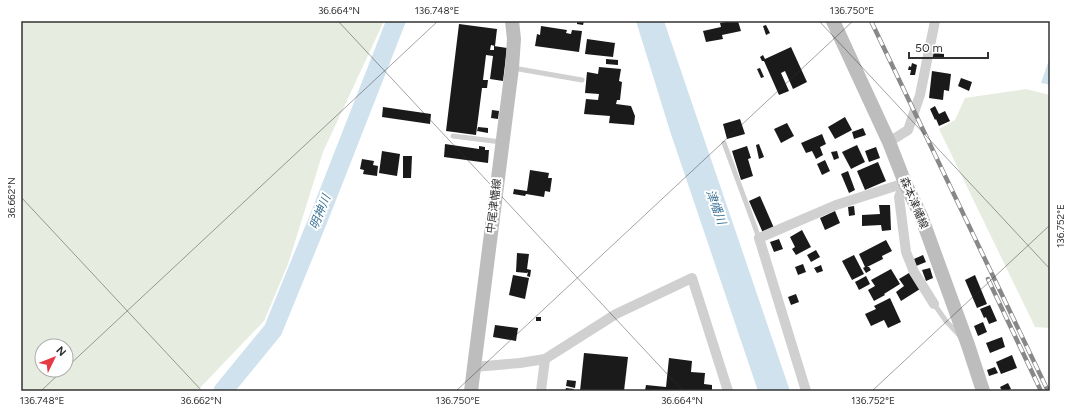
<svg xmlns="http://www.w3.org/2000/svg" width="1071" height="412" font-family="Figtree,'Noto Sans JP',sans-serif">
<rect width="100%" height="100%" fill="#fff"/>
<!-- green -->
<g fill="#e6ecdf" fill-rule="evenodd">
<path d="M 21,21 L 384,21 L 323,152 L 288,264 L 264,321 L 197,391 L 21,391 ZM 42,346 L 66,346 L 66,370 L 42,370 Z"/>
<polygon points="1026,89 1050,95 1050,328 1035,327 939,129 955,120 965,98"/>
</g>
<!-- water -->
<g fill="#cfe2ee">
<polygon points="636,21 664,21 790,391 758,391 670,131"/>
<polygon points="1050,57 1050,88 1047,84 1041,83"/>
</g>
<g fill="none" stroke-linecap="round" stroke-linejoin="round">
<!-- river -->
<polyline stroke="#cfe2ee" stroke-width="19" points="223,391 273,330 320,215 396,21"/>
</g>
<!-- building -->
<g fill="#1a1a1a">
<polygon points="577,21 584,21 583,25 577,24"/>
<polygon points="731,21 738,21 741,31 722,35 723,39 706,42 703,31 721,27 720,23"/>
<polygon points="459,24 497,29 495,46 491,45 490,50 494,50 494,46 507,48 503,81 490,79 493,56 486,55 483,80 488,80 487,88 482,88 476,135 446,131"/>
<polygon points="766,25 770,33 766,35 763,26"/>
<polygon points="541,26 567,30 566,33 571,34 572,30 582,31 579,52 535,46 537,34 540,35"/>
<polygon points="587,39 615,43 613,57 585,54"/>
<polygon points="791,47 807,82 793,89 785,71 781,73 789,91 779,95 764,61 762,61 760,57 763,55 765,59"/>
<polygon points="933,52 944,54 944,59 932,58"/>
<polygon points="606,59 618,60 618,65 606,64"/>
<polygon points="912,63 917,65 915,75 910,75 911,70 908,70 909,66 911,67"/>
<polygon points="599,67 621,69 619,81 622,82 620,100 617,100 616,104 631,106 635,116 634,125 609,123 610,116 584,114 586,99 598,100 599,94 585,93 587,72 598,74"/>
<polygon points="760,68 764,77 761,78 757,69"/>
<polygon points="932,71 951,74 949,91 944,90 943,100 929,98"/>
<polygon points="961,78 972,82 969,91 958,86"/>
<polygon points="935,106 939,114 945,111 950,121 939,126 936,119 935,120 930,109"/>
<polygon points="383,107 431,114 430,124 382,117"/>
<polygon points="492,110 499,111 498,119 491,118"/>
<polygon points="845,117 852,130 835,139 828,127"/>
<polygon points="740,119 745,134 727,139 723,124"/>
<polygon points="787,123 794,136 781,143 774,129"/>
<polygon points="478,127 488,128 488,133 477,131"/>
<polygon points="863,128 866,135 854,139 852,132"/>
<polygon points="822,134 826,144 820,147 823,155 816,159 812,151 806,153 801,143"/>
<polygon points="445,144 479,149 479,146 485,147 485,150 489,150 488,163 444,157"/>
<polygon points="759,144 764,157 759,159 756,145"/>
<polygon points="857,145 865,162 851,169 842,152"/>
<polygon points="747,146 751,158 748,159 753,176 741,180 732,151"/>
<polygon points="876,147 880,158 869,162 865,151"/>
<polygon points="382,151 400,154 397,176 379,173"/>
<polygon points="837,151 839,158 834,160 831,152"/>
<polygon points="403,156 412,156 411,178 403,178"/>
<polygon points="362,159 374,161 373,165 378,166 377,176 363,174 364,170 360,169"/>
<polygon points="825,160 830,171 822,175 817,164"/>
<polygon points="878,162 886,181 865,190 857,171"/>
<polygon points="530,170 549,173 548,178 552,178 550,192 545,191 544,197 526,194 525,196 513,194 514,189 527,191"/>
<polygon points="848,171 855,190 849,193 841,174"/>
<polygon points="760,196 774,228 763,233 749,201"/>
<polygon points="879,205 890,205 891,230 882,231 881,225 862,226 862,215 880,214"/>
<polygon points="854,206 855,215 849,216 848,207"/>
<polygon points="835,211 840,223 825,230 820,218"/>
<polygon points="802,230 811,247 796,255 792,249 795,247 790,237"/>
<polygon points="779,239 783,249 774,252 770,242"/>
<polygon points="886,240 892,251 882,256 883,259 867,267 869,267 871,270 866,273 863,268 865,267 859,254"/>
<polygon points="816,250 820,257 811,262 807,255"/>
<polygon points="517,253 529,254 527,269 531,270 530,277 527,276 528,272 527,273 516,272"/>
<polygon points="854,255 864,274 852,280 842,261"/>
<polygon points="923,255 926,262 916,266 914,259"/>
<polygon points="803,264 806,272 798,275 795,267"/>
<polygon points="821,265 823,271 817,273 814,268"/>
<polygon points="930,268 933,278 926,281 922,270"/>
<polygon points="891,269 900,284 884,294 885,295 874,301 868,290 875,286 871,280"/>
<polygon points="909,273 920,289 901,301 896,292 904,286 899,279"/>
<polygon points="513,275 529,278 525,299 509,295"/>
<polygon points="975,275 987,304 977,308 965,280"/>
<polygon points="866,276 870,284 859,290 855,282"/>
<polygon points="796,294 799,302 791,305 788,297"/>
<polygon points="890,298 901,322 888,328 884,320 871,326 865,314 876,309 874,306"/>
<polygon points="990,305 997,321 989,324 986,317 984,318 980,309"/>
<rect x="536" y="317" width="5" height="4"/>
<polygon points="983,322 987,332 978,336 974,326"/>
<polygon points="495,325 518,328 516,341 493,337"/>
<polygon points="1002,337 1005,347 990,353 986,343"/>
<polygon points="584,353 628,357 624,391 580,391"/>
<polygon points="1012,355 1017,368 1001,374 996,362"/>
<polygon points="669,358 692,361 691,372 705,373 704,384 712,385 712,391 645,391 646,385 666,387"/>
<polygon points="995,367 998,373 989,376 987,370"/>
<polygon points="567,380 576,381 575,388 566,386"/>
<polygon points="1008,383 1011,389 1006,391 1002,391 1000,387"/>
<polygon points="566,388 574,389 573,391 565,391"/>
</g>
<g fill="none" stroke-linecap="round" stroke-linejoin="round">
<!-- lane -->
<g stroke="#d0d0d0" stroke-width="5">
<polyline points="513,68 582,80"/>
<polyline points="453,136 501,142"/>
<polyline points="724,143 759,238"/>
<polyline points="934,304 946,321 960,336"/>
</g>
<!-- street -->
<g stroke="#d0d0d0" stroke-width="10">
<polyline points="889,142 908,130 920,95 935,21"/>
<polyline points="905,183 899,197 906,252 914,272 934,304"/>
<polyline points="474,367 520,363 545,359 616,314 692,278 728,391"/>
<polyline points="541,391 545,359"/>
<polyline points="806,391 759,238 836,205 905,183"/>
</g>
<!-- secondary -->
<g stroke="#bdbdbd" stroke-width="14">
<polyline points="833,21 889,142 905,183 921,216 968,345 983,391"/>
<polyline points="471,391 512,68 514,39 512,21"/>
</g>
<!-- rail casing -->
<g stroke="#888" stroke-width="4.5">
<g id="rail">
<polyline points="871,21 1048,391"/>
<polyline points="988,279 1041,391"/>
</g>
</g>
<!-- rail -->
<use href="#rail" stroke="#fff" stroke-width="3" stroke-dasharray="9" stroke-linecap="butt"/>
</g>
<!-- ticks -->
<path fill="none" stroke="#333" stroke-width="1" stroke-opacity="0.45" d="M 338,21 L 683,391M 819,21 L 1050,269M 21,22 L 22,21M 21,197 L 202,391M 66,368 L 438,21M 41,391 L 63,370M 456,391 L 853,21M 872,391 L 1050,225"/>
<g text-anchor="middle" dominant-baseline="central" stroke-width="4" stroke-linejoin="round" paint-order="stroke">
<!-- street labels -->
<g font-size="11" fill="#333" stroke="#fff">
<text transform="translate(914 203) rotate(67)">森本津幡線</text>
<text transform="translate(494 206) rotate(-83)">中尾津幡線</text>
</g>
<!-- water labels -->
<g font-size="12" font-style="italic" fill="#3f7597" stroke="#fff">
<text transform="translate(716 207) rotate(70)">津幡川</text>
<text transform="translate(320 212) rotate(-68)">明神川</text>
</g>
</g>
<!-- border -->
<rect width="1071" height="412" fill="none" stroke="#ffffff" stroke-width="44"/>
<!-- north arrow -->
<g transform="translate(54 358) rotate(47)"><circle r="19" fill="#ffffff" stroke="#adadad"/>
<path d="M0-3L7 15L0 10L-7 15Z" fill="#e63946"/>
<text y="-6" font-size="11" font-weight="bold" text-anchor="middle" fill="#333333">N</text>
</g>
<!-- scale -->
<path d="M909 52v6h79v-6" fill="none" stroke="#333333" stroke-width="2"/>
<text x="915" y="52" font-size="12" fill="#333333" stroke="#ffffff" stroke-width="3" paint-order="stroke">50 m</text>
<rect x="22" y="22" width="1027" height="368" fill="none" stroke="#333" stroke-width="1.5"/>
<g font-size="10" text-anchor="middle" fill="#333">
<text x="339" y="14">36.664°N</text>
<text x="437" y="14">136.748°E</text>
<text x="852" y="14">136.750°E</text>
<text transform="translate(11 198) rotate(-90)" y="4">36.662°N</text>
<text transform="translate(1060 226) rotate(-90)" y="4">136.752°E</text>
<text x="42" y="404">136.748°E</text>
<text x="201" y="404">36.662°N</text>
<text x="458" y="404">136.750°E</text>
<text x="682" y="404">36.664°N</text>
<text x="873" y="404">136.752°E</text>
</g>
</svg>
